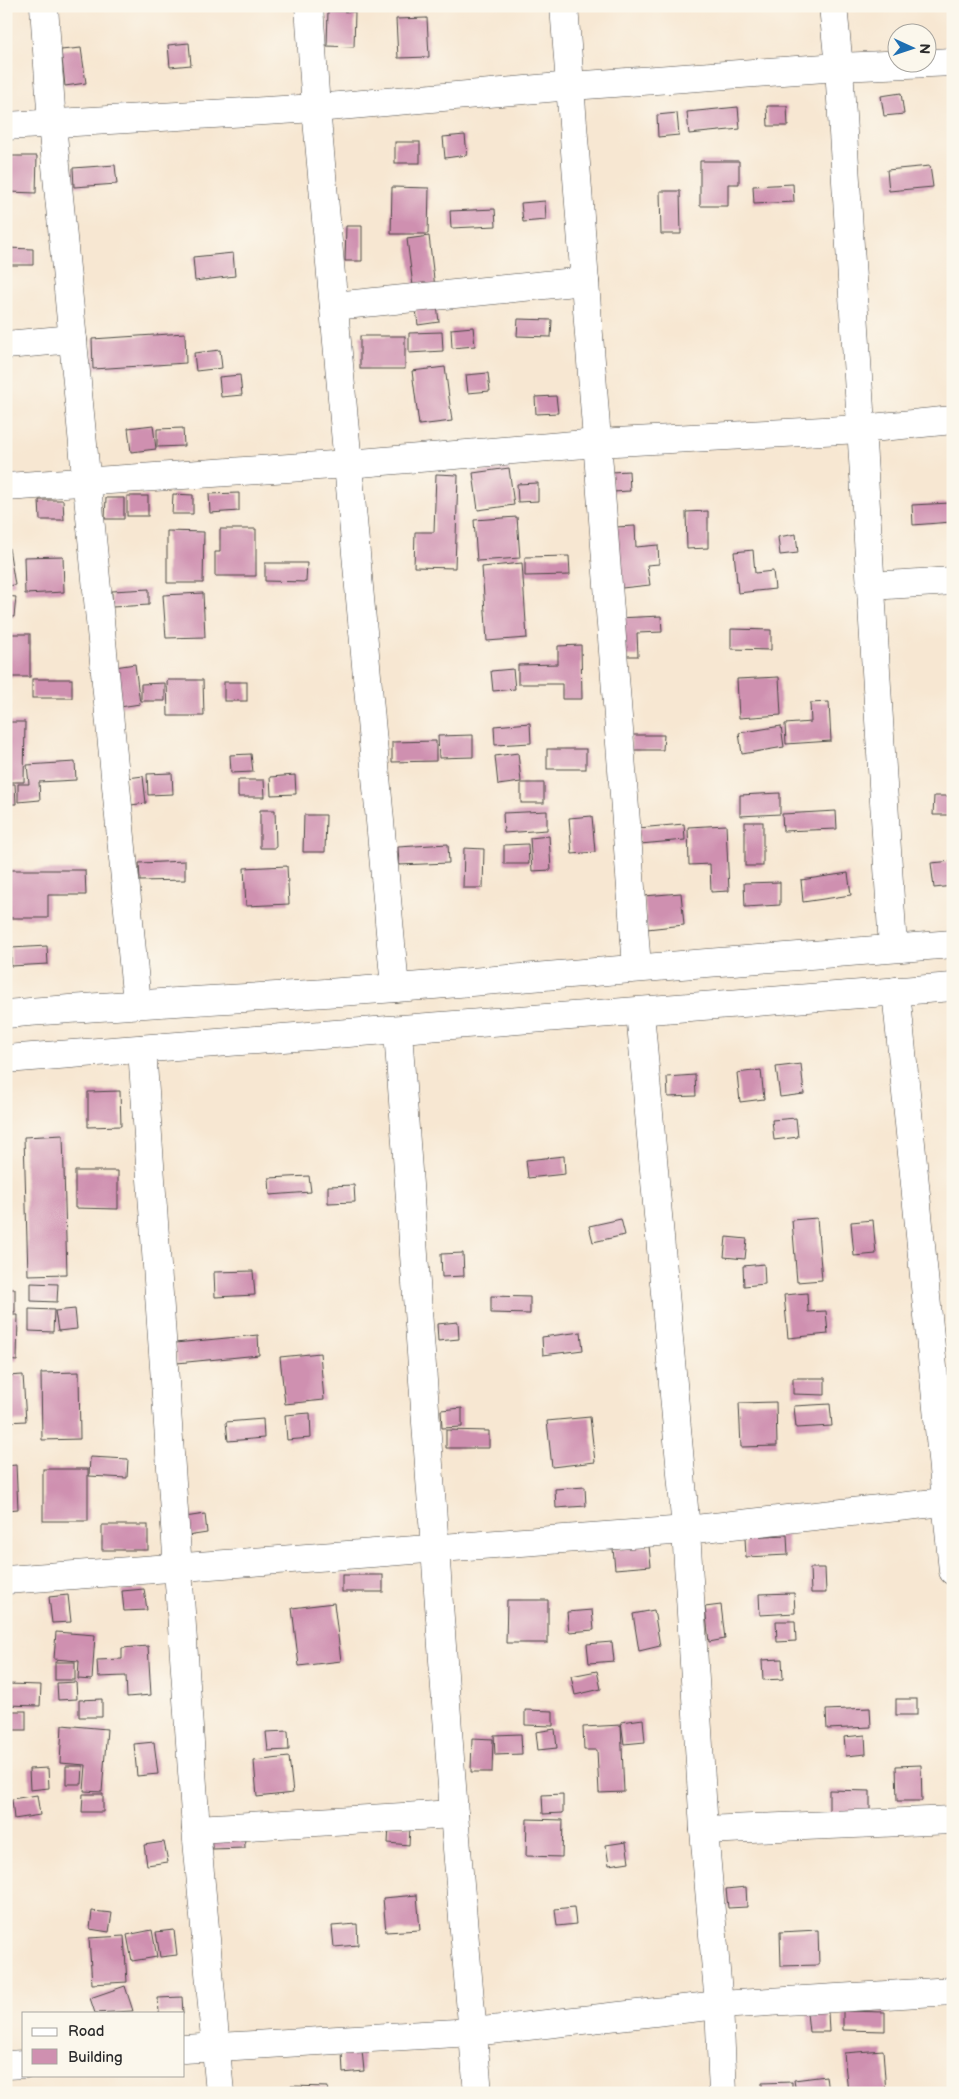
<svg xmlns="http://www.w3.org/2000/svg" width="959" height="2099" font-family="'Balsamiq Sans',sans-serif">
<rect width="100%" height="100%" fill="#fbf7ec"/>
<filter id="ink" filterUnits="userSpaceOnUse"><feTurbulence type="fractalNoise" baseFrequency=".02" numOctaves="2"/><feDisplacementMap in="SourceGraphic" scale="10" xChannelSelector="R" yChannelSelector="G"/><feConvolveMatrix kernelMatrix="1 2 1 2 8 2 1 2 1" color-interpolation-filters="sRGB"/></filter>
<filter id="wash" filterUnits="userSpaceOnUse"><feTurbulence type="fractalNoise" baseFrequency=".0096" numOctaves="4" result="noise"/><feDisplacementMap in="SourceGraphic" scale="20" xChannelSelector="R" yChannelSelector="G"/><feGaussianBlur stdDeviation="1.12" result="paint"/><feColorMatrix in="noise" values="0 0 0 0 0 0 0 0 0 0 0 0 0 0 0 0 0 1.4 0 .05"/><feComposite in="paint" operator="in"/></filter>
<g filter="url(#wash)">
<rect width="100%" height="100%" fill="#f7e7d2"/>
<g id="blocks">
<!-- building -->
<g fill="#cf90b0">
<polygon points="328,11 355,12 354,47 327,46"/>
<polygon points="427,18 429,57 398,58 396,19"/>
<polygon points="189,43 191,65 170,67 168,45"/>
<polygon points="81,48 86,83 65,86 61,50"/>
<polygon points="901,93 904,114 884,116 881,96"/>
<polygon points="767,106 787,106 788,126 768,126"/>
<polygon points="738,107 740,129 689,134 687,112"/>
<polygon points="677,113 679,135 658,137 657,115"/>
<polygon points="465,135 467,155 445,158 443,137"/>
<rect x="395" y="142" width="25" height="21"/>
<polygon points="9,156 37,156 36,193 9,192"/>
<polygon points="700,161 739,161 739,184 728,184 728,206 700,206"/>
<polygon points="115,165 117,184 74,187 73,168"/>
<polygon points="930,166 933,187 889,191 887,170"/>
<polygon points="793,184 794,202 754,204 753,186"/>
<polygon points="392,187 429,188 428,234 391,234"/>
<polygon points="660,191 680,191 681,234 661,234"/>
<polygon points="545,201 546,220 523,222 521,203"/>
<polygon points="495,209 496,226 451,228 450,211"/>
<polygon points="346,226 362,226 362,261 345,261"/>
<polygon points="429,236 439,322 418,325 407,239"/>
<polygon points="6,248 33,249 33,265 6,265"/>
<polygon points="233,253 235,276 195,281 193,257"/>
<polygon points="518,319 552,320 551,337 517,336"/>
<polygon points="473,327 475,346 452,348 451,329"/>
<polygon points="442,332 443,351 409,353 409,333"/>
<polygon points="185,333 186,363 93,369 92,339"/>
<rect x="360" y="336" width="45" height="33"/>
<polygon points="220,350 222,368 196,371 194,353"/>
<polygon points="445,367 452,421 419,425 412,371"/>
<polygon points="488,373 490,391 468,393 466,375"/>
<polygon points="240,375 242,395 221,397 219,377"/>
<polygon points="556,396 558,413 536,414 535,397"/>
<polygon points="153,425 156,449 131,452 128,428"/>
<polygon points="183,428 184,446 157,447 157,429"/>
<polygon points="509,468 514,505 478,510 473,473"/>
<polygon points="629,471 630,491 612,492 611,472"/>
<polygon points="436,474 458,475 455,568 414,567 415,532 434,532"/>
<polygon points="538,483 538,501 518,502 517,484"/>
<polygon points="239,493 239,511 210,513 209,494"/>
<polygon points="173,494 193,495 193,514 172,514"/>
<rect x="127" y="496" width="21" height="20"/>
<polygon points="106,498 124,498 124,519 105,519"/>
<polygon points="39,500 63,500 64,520 40,520"/>
<polygon points="950,503 951,522 913,525 912,505"/>
<polygon points="708,511 708,548 687,549 686,512"/>
<polygon points="517,517 520,558 477,561 474,520"/>
<polygon points="635,526 636,547 658,545 659,564 647,565 650,585 622,588 615,527"/>
<polygon points="220,529 256,529 256,576 215,576 215,552 220,552"/>
<polygon points="167,531 204,532 203,583 167,583"/>
<polygon points="796,534 798,553 780,555 778,537"/>
<polygon points="9,548 15,585 6,586 6,549"/>
<polygon points="753,550 755,573 773,571 775,589 738,593 734,552"/>
<polygon points="63,556 64,592 25,594 24,557"/>
<polygon points="569,556 570,575 525,576 525,557"/>
<polygon points="265,563 307,563 306,582 265,581"/>
<polygon points="522,563 527,638 487,641 482,567"/>
<polygon points="149,589 149,605 112,607 112,591"/>
<polygon points="203,593 205,637 166,638 163,595"/>
<polygon points="6,596 16,597 14,617 6,616"/>
<polygon points="661,616 662,632 637,633 638,656 620,656 618,618"/>
<polygon points="731,629 771,630 771,650 731,649"/>
<rect x="6" y="634" width="24" height="43"/>
<polygon points="581,645 582,699 562,699 562,684 518,684 518,665 558,664 558,646"/>
<polygon points="135,664 140,704 120,707 115,667"/>
<polygon points="513,669 515,689 493,691 491,671"/>
<polygon points="779,677 781,715 739,718 737,679"/>
<rect x="32" y="679" width="40" height="19"/>
<polygon points="167,680 203,680 204,716 168,716"/>
<rect x="224" y="682" width="23" height="19"/>
<polygon points="165,683 165,701 141,701 141,684"/>
<polygon points="829,702 831,741 786,744 785,724 811,722 810,703"/>
<polygon points="6,722 25,722 24,782 6,782"/>
<polygon points="530,723 531,743 495,745 494,726"/>
<polygon points="781,726 784,747 742,754 739,733"/>
<polygon points="473,735 473,757 439,758 438,736"/>
<polygon points="631,735 664,735 663,750 631,750"/>
<polygon points="436,741 436,761 392,762 392,742"/>
<rect x="547" y="749" width="39" height="20"/>
<polygon points="518,753 521,782 498,785 495,756"/>
<polygon points="251,754 253,772 231,773 230,755"/>
<polygon points="75,762 76,780 39,782 40,800 18,802 18,784 29,784 27,765"/>
<polygon points="172,773 173,794 148,795 147,774"/>
<polygon points="295,775 296,794 271,795 270,777"/>
<polygon points="143,776 146,803 131,805 128,778"/>
<polygon points="238,780 264,780 265,797 238,797"/>
<rect x="521" y="783" width="23" height="20"/>
<polygon points="6,784 15,784 16,804 6,804"/>
<polygon points="780,793 780,814 740,816 740,795"/>
<polygon points="934,796 953,796 953,815 933,815"/>
<polygon points="260,810 275,810 276,848 260,848"/>
<polygon points="547,811 547,830 504,833 503,813"/>
<polygon points="836,811 837,829 783,831 782,814"/>
<polygon points="304,815 326,815 325,852 303,852"/>
<polygon points="592,816 595,852 572,854 569,818"/>
<rect x="745" y="822" width="18" height="44"/>
<polygon points="684,824 685,840 640,844 638,828"/>
<polygon points="726,825 729,891 711,892 710,864 689,865 688,827"/>
<polygon points="549,836 551,870 532,871 530,838"/>
<polygon points="448,844 449,863 399,865 398,847"/>
<polygon points="528,844 529,864 504,864 504,845"/>
<polygon points="464,848 484,849 483,888 463,888"/>
<polygon points="185,861 185,880 140,881 139,863"/>
<polygon points="953,861 953,886 934,888 931,863"/>
<polygon points="287,866 289,904 246,906 244,868"/>
<polygon points="6,870 85,870 86,895 48,895 48,918 6,918"/>
<polygon points="848,873 851,895 803,902 801,880"/>
<polygon points="780,882 780,905 745,907 744,883"/>
<polygon points="681,893 684,925 647,929 644,896"/>
<polygon points="47,946 48,964 11,966 11,948"/>
<polygon points="801,1064 804,1094 780,1097 776,1067"/>
<polygon points="761,1070 764,1099 740,1102 737,1073"/>
<polygon points="695,1075 696,1096 668,1097 667,1077"/>
<polygon points="120,1091 121,1126 88,1127 88,1092"/>
<polygon points="796,1118 798,1137 774,1140 772,1120"/>
<polygon points="63,1135 67,1274 28,1275 24,1137"/>
<polygon points="564,1156 565,1174 528,1178 526,1160"/>
<polygon points="75,1171 118,1171 118,1209 75,1208"/>
<polygon points="309,1176 311,1192 270,1195 269,1178"/>
<polygon points="354,1185 355,1202 328,1203 328,1186"/>
<polygon points="817,1218 822,1280 797,1282 792,1220"/>
<polygon points="621,1219 625,1235 593,1242 589,1226"/>
<polygon points="873,1220 876,1254 854,1256 851,1222"/>
<polygon points="726,1237 747,1239 745,1259 724,1257"/>
<polygon points="463,1253 464,1276 442,1277 441,1254"/>
<polygon points="764,1264 765,1284 744,1286 743,1266"/>
<polygon points="253,1271 255,1295 215,1297 214,1272"/>
<polygon points="31,1283 58,1284 57,1302 31,1301"/>
<rect x="6" y="1289" width="9" height="23"/>
<polygon points="807,1293 808,1312 826,1311 828,1334 788,1338 784,1295"/>
<polygon points="491,1296 530,1297 530,1314 491,1313"/>
<polygon points="29,1309 54,1310 53,1332 29,1331"/>
<polygon points="75,1309 77,1329 58,1331 55,1311"/>
<polygon points="6,1315 18,1315 17,1361 6,1360"/>
<polygon points="458,1322 459,1339 438,1341 437,1324"/>
<polygon points="581,1332 583,1350 543,1355 542,1337"/>
<polygon points="258,1335 259,1355 177,1363 175,1343"/>
<polygon points="320,1353 324,1400 285,1404 280,1357"/>
<polygon points="79,1372 80,1439 42,1440 41,1373"/>
<polygon points="23,1375 26,1421 6,1422 6,1376"/>
<polygon points="793,1378 825,1378 825,1395 793,1394"/>
<polygon points="776,1402 777,1446 741,1447 739,1403"/>
<polygon points="830,1404 832,1426 796,1428 794,1406"/>
<polygon points="462,1408 462,1427 442,1428 441,1410"/>
<polygon points="310,1413 311,1438 287,1440 285,1415"/>
<polygon points="590,1417 595,1462 552,1467 547,1421"/>
<polygon points="263,1419 264,1438 228,1441 226,1422"/>
<polygon points="446,1430 489,1431 489,1448 446,1448"/>
<polygon points="90,1457 128,1459 127,1478 89,1476"/>
<polygon points="16,1465 18,1509 6,1510 6,1466"/>
<rect x="43" y="1469" width="45" height="52"/>
<polygon points="585,1487 586,1506 556,1508 555,1489"/>
<polygon points="205,1514 207,1533 187,1536 185,1517"/>
<rect x="102" y="1525" width="46" height="25"/>
<polygon points="787,1535 788,1555 746,1557 745,1537"/>
<polygon points="649,1546 651,1566 615,1569 613,1549"/>
<polygon points="810,1568 825,1568 826,1593 811,1593"/>
<rect x="342" y="1575" width="41" height="17"/>
<polygon points="144,1589 147,1610 124,1611 122,1591"/>
<polygon points="794,1593 795,1613 760,1615 759,1594"/>
<polygon points="68,1595 71,1622 52,1623 49,1597"/>
<polygon points="507,1600 548,1600 548,1643 506,1643"/>
<polygon points="334,1603 341,1661 299,1666 292,1608"/>
<polygon points="721,1605 725,1639 709,1642 705,1607"/>
<polygon points="592,1610 594,1630 569,1632 567,1612"/>
<polygon points="654,1610 660,1646 639,1651 633,1614"/>
<polygon points="776,1621 795,1621 796,1641 777,1642"/>
<polygon points="56,1632 95,1635 92,1680 78,1679 79,1661 54,1659"/>
<polygon points="612,1642 614,1661 589,1663 587,1644"/>
<polygon points="148,1646 151,1695 127,1697 126,1676 98,1677 97,1660 122,1659 122,1648"/>
<polygon points="782,1659 783,1679 763,1680 762,1660"/>
<rect x="55" y="1662" width="20" height="18"/>
<polygon points="597,1671 601,1689 575,1695 571,1676"/>
<polygon points="76,1682 77,1699 58,1700 57,1683"/>
<polygon points="7,1684 41,1685 40,1706 6,1705"/>
<polygon points="102,1699 102,1717 79,1717 79,1700"/>
<rect x="896" y="1699" width="21" height="16"/>
<polygon points="870,1708 871,1727 827,1729 826,1710"/>
<polygon points="525,1710 553,1711 553,1726 525,1725"/>
<rect x="6" y="1711" width="20" height="19"/>
<polygon points="643,1719 645,1742 624,1744 621,1722"/>
<polygon points="62,1725 107,1729 102,1792 84,1791 86,1765 60,1763"/>
<polygon points="621,1725 624,1792 599,1793 597,1750 584,1750 583,1727"/>
<polygon points="555,1729 557,1748 538,1750 536,1732"/>
<polygon points="288,1731 289,1750 268,1751 266,1732"/>
<polygon points="521,1734 522,1754 495,1755 494,1735"/>
<polygon points="865,1735 866,1754 846,1756 844,1737"/>
<polygon points="472,1738 493,1739 492,1772 471,1772"/>
<polygon points="154,1742 158,1774 137,1776 134,1744"/>
<polygon points="289,1757 293,1793 257,1797 254,1761"/>
<polygon points="921,1765 922,1801 897,1801 896,1766"/>
<polygon points="66,1766 83,1766 82,1784 66,1784"/>
<polygon points="48,1768 49,1788 30,1790 29,1769"/>
<polygon points="829,1790 870,1791 870,1832 829,1832"/>
<polygon points="83,1794 103,1794 103,1812 82,1812"/>
<polygon points="563,1794 563,1813 543,1814 542,1795"/>
<polygon points="37,1795 40,1815 14,1819 12,1799"/>
<polygon points="527,1819 563,1820 562,1857 526,1856"/>
<polygon points="244,1822 245,1848 212,1849 211,1823"/>
<polygon points="389,1825 410,1827 409,1845 388,1843"/>
<polygon points="164,1842 168,1862 147,1865 144,1845"/>
<polygon points="626,1842 629,1862 609,1865 606,1845"/>
<polygon points="746,1887 747,1907 728,1908 726,1889"/>
<polygon points="417,1895 420,1930 386,1932 383,1898"/>
<polygon points="574,1907 576,1924 557,1926 555,1909"/>
<polygon points="92,1911 112,1913 109,1932 90,1929"/>
<polygon points="357,1924 358,1945 334,1947 332,1926"/>
<polygon points="152,1930 157,1957 132,1961 127,1935"/>
<polygon points="174,1930 177,1955 160,1957 156,1932"/>
<polygon points="818,1930 819,1965 781,1966 780,1932"/>
<polygon points="124,1936 127,1982 92,1984 89,1938"/>
<polygon points="125,1986 133,2011 95,2013 90,1998"/>
<polygon points="182,1997 183,2013 159,2013 158,1998"/>
<polygon points="843,2011 885,2012 885,2031 843,2030"/>
<polygon points="828,2012 829,2032 809,2032 807,2013"/>
<polygon points="362,2050 364,2071 343,2073 342,2051"/>
<polygon points="883,2050 886,2093 848,2093 844,2053"/>
<polygon points="826,2076 828,2093 796,2093 794,2080"/>
<polygon points="792,2082 792,2093 762,2093 762,2083"/>
<polygon points="291,2086 328,2087 327,2093 291,2093"/>
</g>
</g>
</g>
<g filter="url(#ink)">
<use href="#blocks" fill-opacity="0" stroke="#4a4744" stroke-width="1"/>
<g fill="none" stroke-linecap="round" stroke-linejoin="round">
<!-- minor casing -->
<g stroke="#4a4744" stroke-width="29">
<g id="minor">
<polyline points="44,6 52,124 137,1003"/>
<polyline points="309,6 316,108 395,988"/>
<polyline points="564,6 637,967"/>
<polyline points="833,6 839,67 893,948"/>
<polyline points="6,126 316,108 571,86 839,67 953,62"/>
<polyline points="334,306 585,281"/>
<polyline points="6,345 73,339"/>
<polyline points="6,487 348,464 597,443 861,429 953,420"/>
<polyline points="870,586 953,581"/>
<polyline points="896,991 953,1571"/>
<polyline points="640,1012 686,1530 704,1830 719,2005 723,2093"/>
<path d="M 6,1014 C 136,1003 266,998 396,988 C 582,974 767,957 953,944"/>
<polyline points="398,1031 454,1814 478,2093"/>
<polyline points="142,1049 196,1829 220,2093"/>
<polyline points="6,1059 953,987"/>
<polyline points="6,1580 686,1530 953,1501"/>
<polyline points="196,1829 454,1814"/>
<polyline points="704,1830 953,1820"/>
<polyline points="184,2049 473,2032 719,2005 953,1991"/>
<polyline points="6,2065 24,2064"/>
</g>
</g>
<!-- minor -->
<use href="#minor" stroke="#fff" stroke-width="28"/>
</g>
</g>
<!-- margin -->
<rect width="959" height="2099" fill="none" stroke="#fbf7ec" stroke-width="25"/>
<!-- legend -->
<rect x="22" y="2012" width="162" height="65" fill="#fbf7ec" stroke="#a8a59f"/>
<rect x="32" y="2028" width="25" height="8" fill="#ffffff" stroke="#a8a59f"/>
<text x="68" y="2036" font-size="15" fill="#2b2b2b">Road</text>
<rect x="32" y="2049" width="25" height="15" fill="#cf90b0" stroke="#a8a59f"/>
<text x="68" y="2062" font-size="15" fill="#2b2b2b">Building</text>
<!-- north arrow -->
<g transform="translate(912 48) rotate(93)"><circle r="24" fill="#fbf7ec" stroke="#a8a59f"/>
<path d="M0-4L9 19L0 12L-9 19Z" fill="#1f6fb2"/>
<text y="-8" font-size="14" font-weight="bold" text-anchor="middle" fill="#2b2b2b">N</text>
</g>
</svg>
